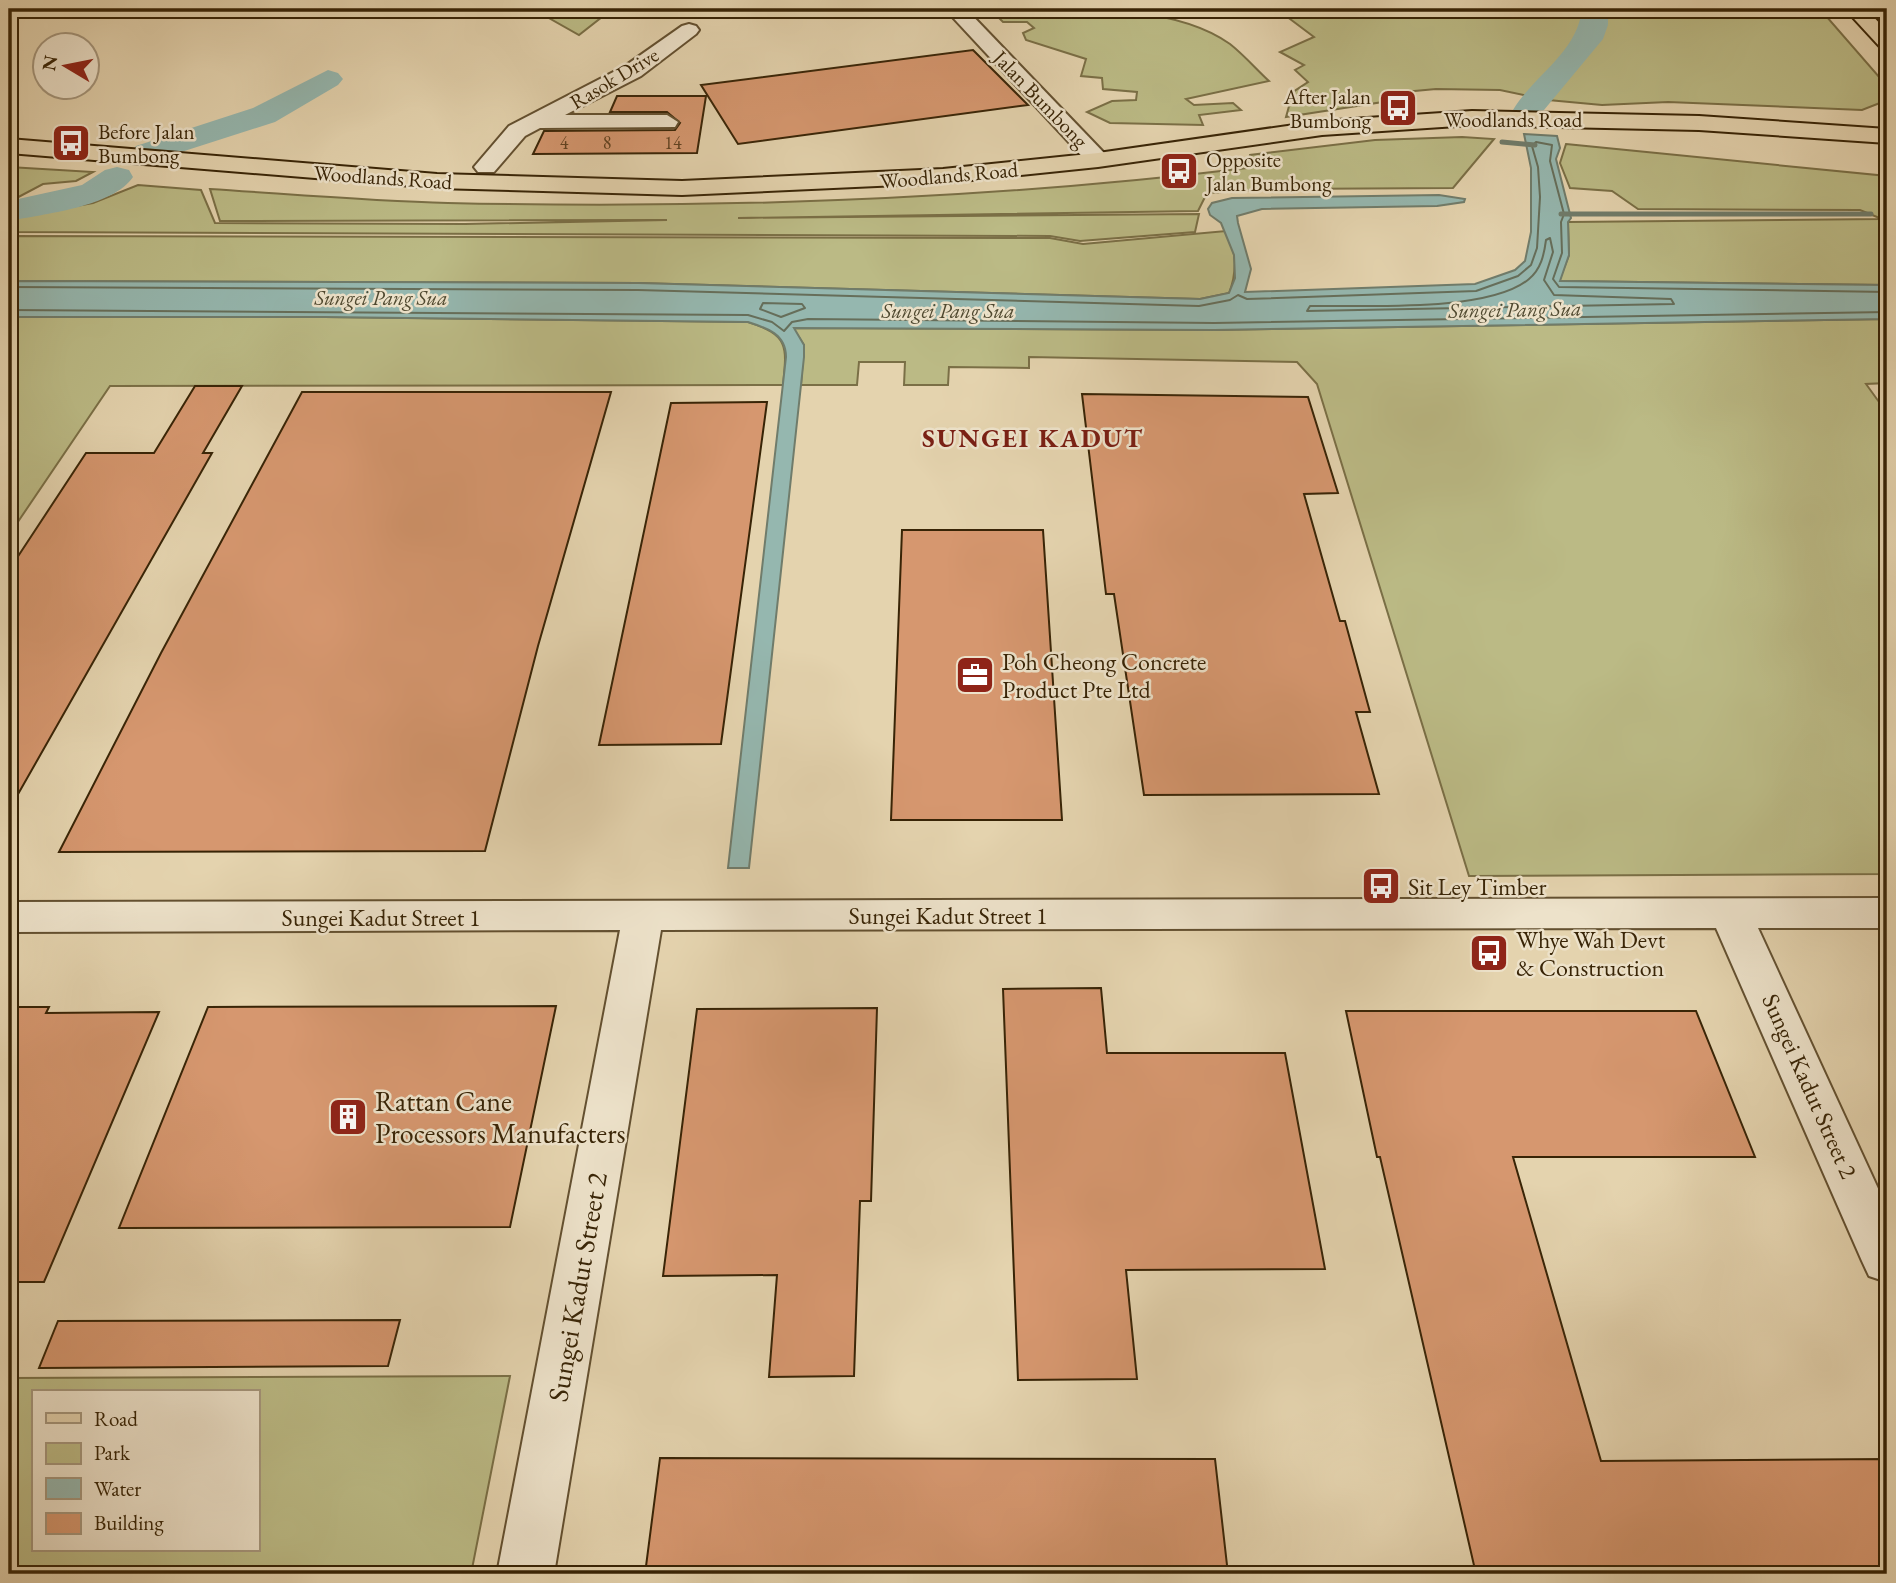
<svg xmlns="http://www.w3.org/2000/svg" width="1896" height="1583" font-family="'EB Garamond',serif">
<rect width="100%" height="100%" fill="#e4d3ae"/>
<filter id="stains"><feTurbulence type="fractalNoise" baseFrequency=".00286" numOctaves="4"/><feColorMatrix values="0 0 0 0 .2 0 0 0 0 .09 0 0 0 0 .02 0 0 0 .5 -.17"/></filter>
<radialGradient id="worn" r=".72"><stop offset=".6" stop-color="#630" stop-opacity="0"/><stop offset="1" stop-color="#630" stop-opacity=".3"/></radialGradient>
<!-- green -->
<g fill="#bbba85" stroke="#7a6f46" stroke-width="2" fill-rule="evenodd">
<polygon points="533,9 606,9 607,13 579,35"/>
<path d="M 990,9 C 1060,9 1170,1 1230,44 C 1244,55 1256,69 1269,81 L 1186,99 L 1194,105 L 1233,103 L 1241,110 L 1199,115 L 1203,125 L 1110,123 L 1087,112 L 1112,101 L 1136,100 L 1137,92 L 1103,89 L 1102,78 L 1081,76 L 1086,59 L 1026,40 L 1023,33 L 1034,28 L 1027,22 L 1003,22 Z"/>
<polygon points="1247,9 1820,9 1887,86 1885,101 1862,110 1668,102 1602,105 1548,100 1500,90 1436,89 1393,93 1389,101 1286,117 1293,92 1308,82 1295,70 1304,65 1280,52 1314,37 1282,13 1255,14"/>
<path d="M 1462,137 L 1494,139 L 1453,188 L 1277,189 L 1207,193 L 1198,211 L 738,218 L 1199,214 L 1195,232 L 1080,241 L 1050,236 L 9,232 L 9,218 L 93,203 L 138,185 L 201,190 L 215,223 L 465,224 L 667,220 L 220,221 L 210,189 C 289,194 369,201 448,203 C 714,209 983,200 1247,168 L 1250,155 L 1375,140 Z"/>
<polygon points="1566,144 1887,176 1887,285 1559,281 1569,255 1568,222 1882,219 1860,210 1638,209 1612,191 1570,188 1560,163"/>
<polygon points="9,167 93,172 76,181 43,184 9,202"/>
<path d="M 1226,231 C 1237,250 1237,273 1229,293 L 1200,299 L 638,283 L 9,281 L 9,236 L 1050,238 L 1083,244 Z"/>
<path d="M 9,317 L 325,317 L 748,322 C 789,335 787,346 783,385 L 110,386 L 9,535 Z"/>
<polygon points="1887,319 1887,383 1866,384 1887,413 1887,874 1469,876 1317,384 1297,362 1029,357 1029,368 949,367 948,385 904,385 905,362 859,362 857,385 801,385 804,345 793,328 1214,330"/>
<path d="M 510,1376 L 471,1574 L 9,1574 L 9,1378 ZM 33,1392 L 257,1392 L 257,1550 L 33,1550 Z"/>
</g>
<!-- water -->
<path fill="#95b7af" stroke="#707c6b" stroke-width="2" d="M 1524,134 L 1557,136 L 1560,148 L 1556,159 L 1571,218 L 1568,222 L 1569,255 L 1560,281 L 1887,285 L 1887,319 L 1214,330 L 794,328 L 804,345 L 804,357 L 749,868 L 728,868 L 786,357 C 786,334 767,328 748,322 L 325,317 L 9,317 L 9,281 L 638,283 L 1200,299 L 1229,293 L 1235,278 L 1234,255 L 1221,223 L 1210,215 L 1208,209 L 1212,203 L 1232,198 L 1439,195 L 1465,199 L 1464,202 L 1437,206 L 1262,209 L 1237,216 L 1238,223 L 1251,269 L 1245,292 L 1475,284 L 1515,270 L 1525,261 L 1531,232 L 1531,168 Z"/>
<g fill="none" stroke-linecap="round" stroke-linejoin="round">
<!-- shore -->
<g stroke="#666e5a" stroke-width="2">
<path d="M 1550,238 L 1553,252 L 1544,280 L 1554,295 L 1671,299 L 1674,304 L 1307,311 L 1310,306 C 1363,305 1489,313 1529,279 C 1541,269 1544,255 1546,240 Z"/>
<polyline points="9,287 638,290 1199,306 1230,300 1238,295 1247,299 1476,291 1518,276 1531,265 1537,248 1540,197 1538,167 1532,146 1536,142 1552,145 1550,161 1564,214 1561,222 1562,253 1553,279 1559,287 1887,292"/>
<polygon points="763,303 802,304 805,308 781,317 760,309"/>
<polyline points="9,310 748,315 772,322 784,331 792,322 808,319 1214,323 1887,312"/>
</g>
<!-- stream -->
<g stroke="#707c6b" stroke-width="5">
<polyline points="1502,142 1535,145"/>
<polyline points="1561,214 1871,214"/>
</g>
<!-- river -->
<g fill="#95b7af" fill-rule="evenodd">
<path d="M 1582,9 L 1608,9 L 1608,25 L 1603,39 L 1539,116 L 1528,119 L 1517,116 L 1513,110 C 1535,74 1577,53 1582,9 Z"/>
<polygon points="328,70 338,73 343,79 338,85 275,122 147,163 136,160 131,153 136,146 253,108"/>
<path d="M 117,167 L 129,170 L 133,177 C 113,207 43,214 9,221 L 9,201 L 82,185 L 105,170 Z"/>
</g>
</g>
<!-- building -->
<g fill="#d6976f" stroke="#382406" stroke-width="2">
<polygon points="973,50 1028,105 738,144 701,85"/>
<polygon points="617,96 706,96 697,153 533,154 544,131 675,130 680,123 667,112 610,112"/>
<polygon points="195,386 242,386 203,453 212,453 9,810 9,570 86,453 154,453"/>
<polygon points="302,392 611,392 538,646 485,851 59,852 161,653"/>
<polygon points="1082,394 1308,397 1338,493 1304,494 1340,621 1345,621 1370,712 1356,712 1379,794 1144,795 1114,594 1106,594"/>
<polygon points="767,402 721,744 599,745 671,403"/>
<polygon points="902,530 1043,530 1062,820 891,820"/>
<polygon points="1101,988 1107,1053 1285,1053 1325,1269 1126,1270 1137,1379 1018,1380 1003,989"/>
<polygon points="556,1006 510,1227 119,1228 208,1007"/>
<polygon points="9,1007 49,1007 46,1013 159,1012 44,1282 9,1282"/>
<polygon points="877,1008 871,1201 860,1201 854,1376 769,1377 777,1275 663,1276 697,1009"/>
<polygon points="1346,1011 1696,1011 1755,1157 1513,1157 1601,1461 1887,1459 1887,1571 1476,1574 1380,1157 1377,1157"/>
<polygon points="400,1320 388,1366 39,1368 58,1321"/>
<polygon points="660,1458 1215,1459 1228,1574 645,1574"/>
</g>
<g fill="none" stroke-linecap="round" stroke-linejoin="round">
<!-- minor casing -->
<g stroke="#635030" stroke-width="4">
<g id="minor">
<polygon points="945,9 966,9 1106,155 1110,160 1106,165 1090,165"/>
<polygon points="689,24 696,26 699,30 696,34 641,76 565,115 667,115 678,122 675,127 540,128 525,136 494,172 478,172 474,167 509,126 625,66 682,26"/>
<polygon points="1887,898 1887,928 1758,928 1887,1208 1887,1282 1869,1276 1862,1261 1716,928 661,930 554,1574 497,1574 620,930 9,932 9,902"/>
</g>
</g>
<!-- major casing -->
<g stroke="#382406" stroke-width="4">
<g id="major">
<polygon points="1845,9 1866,9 1887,31 1887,49 1880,47"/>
<polygon points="1472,111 1699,116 1887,129 1887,143 1699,130 1472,125 1322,135 1098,167 943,183 682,195 437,188 9,153 9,139 437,174 682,181 943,169 1098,153 1322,121"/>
</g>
</g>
<!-- minor -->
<use href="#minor" fill="#ede2ca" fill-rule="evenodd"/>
<!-- major -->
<use href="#major" fill="#e4d3ae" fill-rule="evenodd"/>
</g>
<!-- icons -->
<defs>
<g id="bus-square" transform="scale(2.0125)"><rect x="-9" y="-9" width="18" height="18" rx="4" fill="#8f2418" stroke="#ede2ca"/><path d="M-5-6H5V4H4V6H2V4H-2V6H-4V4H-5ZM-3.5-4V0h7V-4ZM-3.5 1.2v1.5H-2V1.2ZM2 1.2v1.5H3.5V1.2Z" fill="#fff"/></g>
<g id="office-square" transform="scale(2.0125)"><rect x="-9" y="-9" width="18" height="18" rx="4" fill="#8f2418" stroke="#ede2ca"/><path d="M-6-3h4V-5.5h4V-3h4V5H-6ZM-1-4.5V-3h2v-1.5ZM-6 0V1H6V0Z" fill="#fff"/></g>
<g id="building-square" transform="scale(2.0125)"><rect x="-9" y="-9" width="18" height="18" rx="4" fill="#8f2418" stroke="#ede2ca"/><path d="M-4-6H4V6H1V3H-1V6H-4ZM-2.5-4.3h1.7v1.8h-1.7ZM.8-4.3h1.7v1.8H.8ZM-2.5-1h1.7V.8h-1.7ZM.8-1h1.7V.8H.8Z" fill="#fff"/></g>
</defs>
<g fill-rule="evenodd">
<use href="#bus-square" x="1398" y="108"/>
<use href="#bus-square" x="71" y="143"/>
<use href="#bus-square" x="1179" y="171"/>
<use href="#office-square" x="975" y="675"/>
<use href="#bus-square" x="1381" y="886"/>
<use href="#bus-square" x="1489" y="953"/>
<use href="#building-square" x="348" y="1117"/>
</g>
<g text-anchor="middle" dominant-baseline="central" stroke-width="5" stroke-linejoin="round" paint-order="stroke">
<!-- far-number labels -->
<g font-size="18" fill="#604120">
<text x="564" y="142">4</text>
<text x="607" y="142">8</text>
<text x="673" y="142">14</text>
</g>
<!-- far-street labels -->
<g font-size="21" fill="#382406" stroke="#ede2ca">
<text transform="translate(614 78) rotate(-31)">Rasok Drive</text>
<text transform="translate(1041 99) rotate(46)">Jalan Bumbong</text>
<text x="1513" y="119">Woodlands Road</text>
<text transform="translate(949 175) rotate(-5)">Woodlands Road</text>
<text transform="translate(383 177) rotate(4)">Woodlands Road</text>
</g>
<!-- far-poi labels -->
<g font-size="21" fill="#382406" stroke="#ede2ca" text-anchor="start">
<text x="1371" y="96" text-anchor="end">After Jalan<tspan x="1371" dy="24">Bumbong</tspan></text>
<text x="98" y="131">Before Jalan<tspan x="98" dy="24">Bumbong</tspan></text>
<text x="1206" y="159">Opposite<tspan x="1206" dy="24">Jalan Bumbong</tspan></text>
</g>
<!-- far-water labels -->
<g font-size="21" font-style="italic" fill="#4f4930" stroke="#ede2ca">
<text x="381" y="297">Sungei Pang Sua</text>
<text transform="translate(1515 309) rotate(-1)">Sungei Pang Sua</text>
<text x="948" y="310">Sungei Pang Sua</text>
</g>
<!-- poi labels -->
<g font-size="24" fill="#382406" stroke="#ede2ca" text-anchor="start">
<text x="1002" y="661">Poh Cheong Concrete<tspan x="1002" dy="28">Product Pte Ltd</tspan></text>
<text x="1408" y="886">Sit Ley Timber</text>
<text x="1516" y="939">Whye Wah Devt<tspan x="1516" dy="28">&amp; Construction</tspan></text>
</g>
<!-- street labels -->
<g font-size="24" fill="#382406" stroke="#ede2ca">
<text x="948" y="915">Sungei Kadut Street 1</text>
<text x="381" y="917">Sungei Kadut Street 1</text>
<text transform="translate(1810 1086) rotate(66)">Sungei Kadut Street 2</text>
</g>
<!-- far-district labels -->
<g font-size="26" font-weight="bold" letter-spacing="2" fill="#7a1f14" stroke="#ede2ca">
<text x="1033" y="438">SUNGEI KADUT</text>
</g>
<!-- near-poi labels -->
<g font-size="28" fill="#382406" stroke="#ede2ca" text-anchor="start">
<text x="375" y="1101">Rattan Cane<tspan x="375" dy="32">Processors Manufacters</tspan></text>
</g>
<!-- near-street labels -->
<g font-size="28" fill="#382406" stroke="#ede2ca">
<text transform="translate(577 1287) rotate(-80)">Sungei Kadut Street 2</text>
</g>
</g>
<!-- margin -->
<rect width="1896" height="1583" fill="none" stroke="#e4d3ae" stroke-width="35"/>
<rect x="10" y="10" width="1875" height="1562" fill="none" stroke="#382406" stroke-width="3.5"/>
<rect x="18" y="18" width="1861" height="1548" fill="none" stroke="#382406" stroke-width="2"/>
<!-- legend -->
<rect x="32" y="1390" width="228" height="161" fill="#ede2ca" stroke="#a5967c" stroke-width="2"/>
<rect x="46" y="1413" width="35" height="10" fill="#e4d3ae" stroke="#a5967c" stroke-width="2"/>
<text x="94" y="1426" font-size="21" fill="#382406">Road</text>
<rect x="46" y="1443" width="35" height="21" fill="#bbba85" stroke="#a5967c" stroke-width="2"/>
<text x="94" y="1460" font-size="21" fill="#382406">Park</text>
<rect x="46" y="1478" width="35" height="21" fill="#95b7af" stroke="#a5967c" stroke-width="2"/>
<text x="94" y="1496" font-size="21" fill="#382406">Water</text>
<rect x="46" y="1513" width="35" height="21" fill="#d6976f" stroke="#a5967c" stroke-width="2"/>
<text x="94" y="1530" font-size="21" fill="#382406">Building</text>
<!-- north arrow -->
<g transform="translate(66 66) rotate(280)"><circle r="33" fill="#ede2ca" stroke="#a5967c" stroke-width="2"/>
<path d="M0-5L12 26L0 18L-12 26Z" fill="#8f2418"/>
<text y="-10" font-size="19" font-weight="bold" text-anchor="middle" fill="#382406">N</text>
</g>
<rect width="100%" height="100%" filter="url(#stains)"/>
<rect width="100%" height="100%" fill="url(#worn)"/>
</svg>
